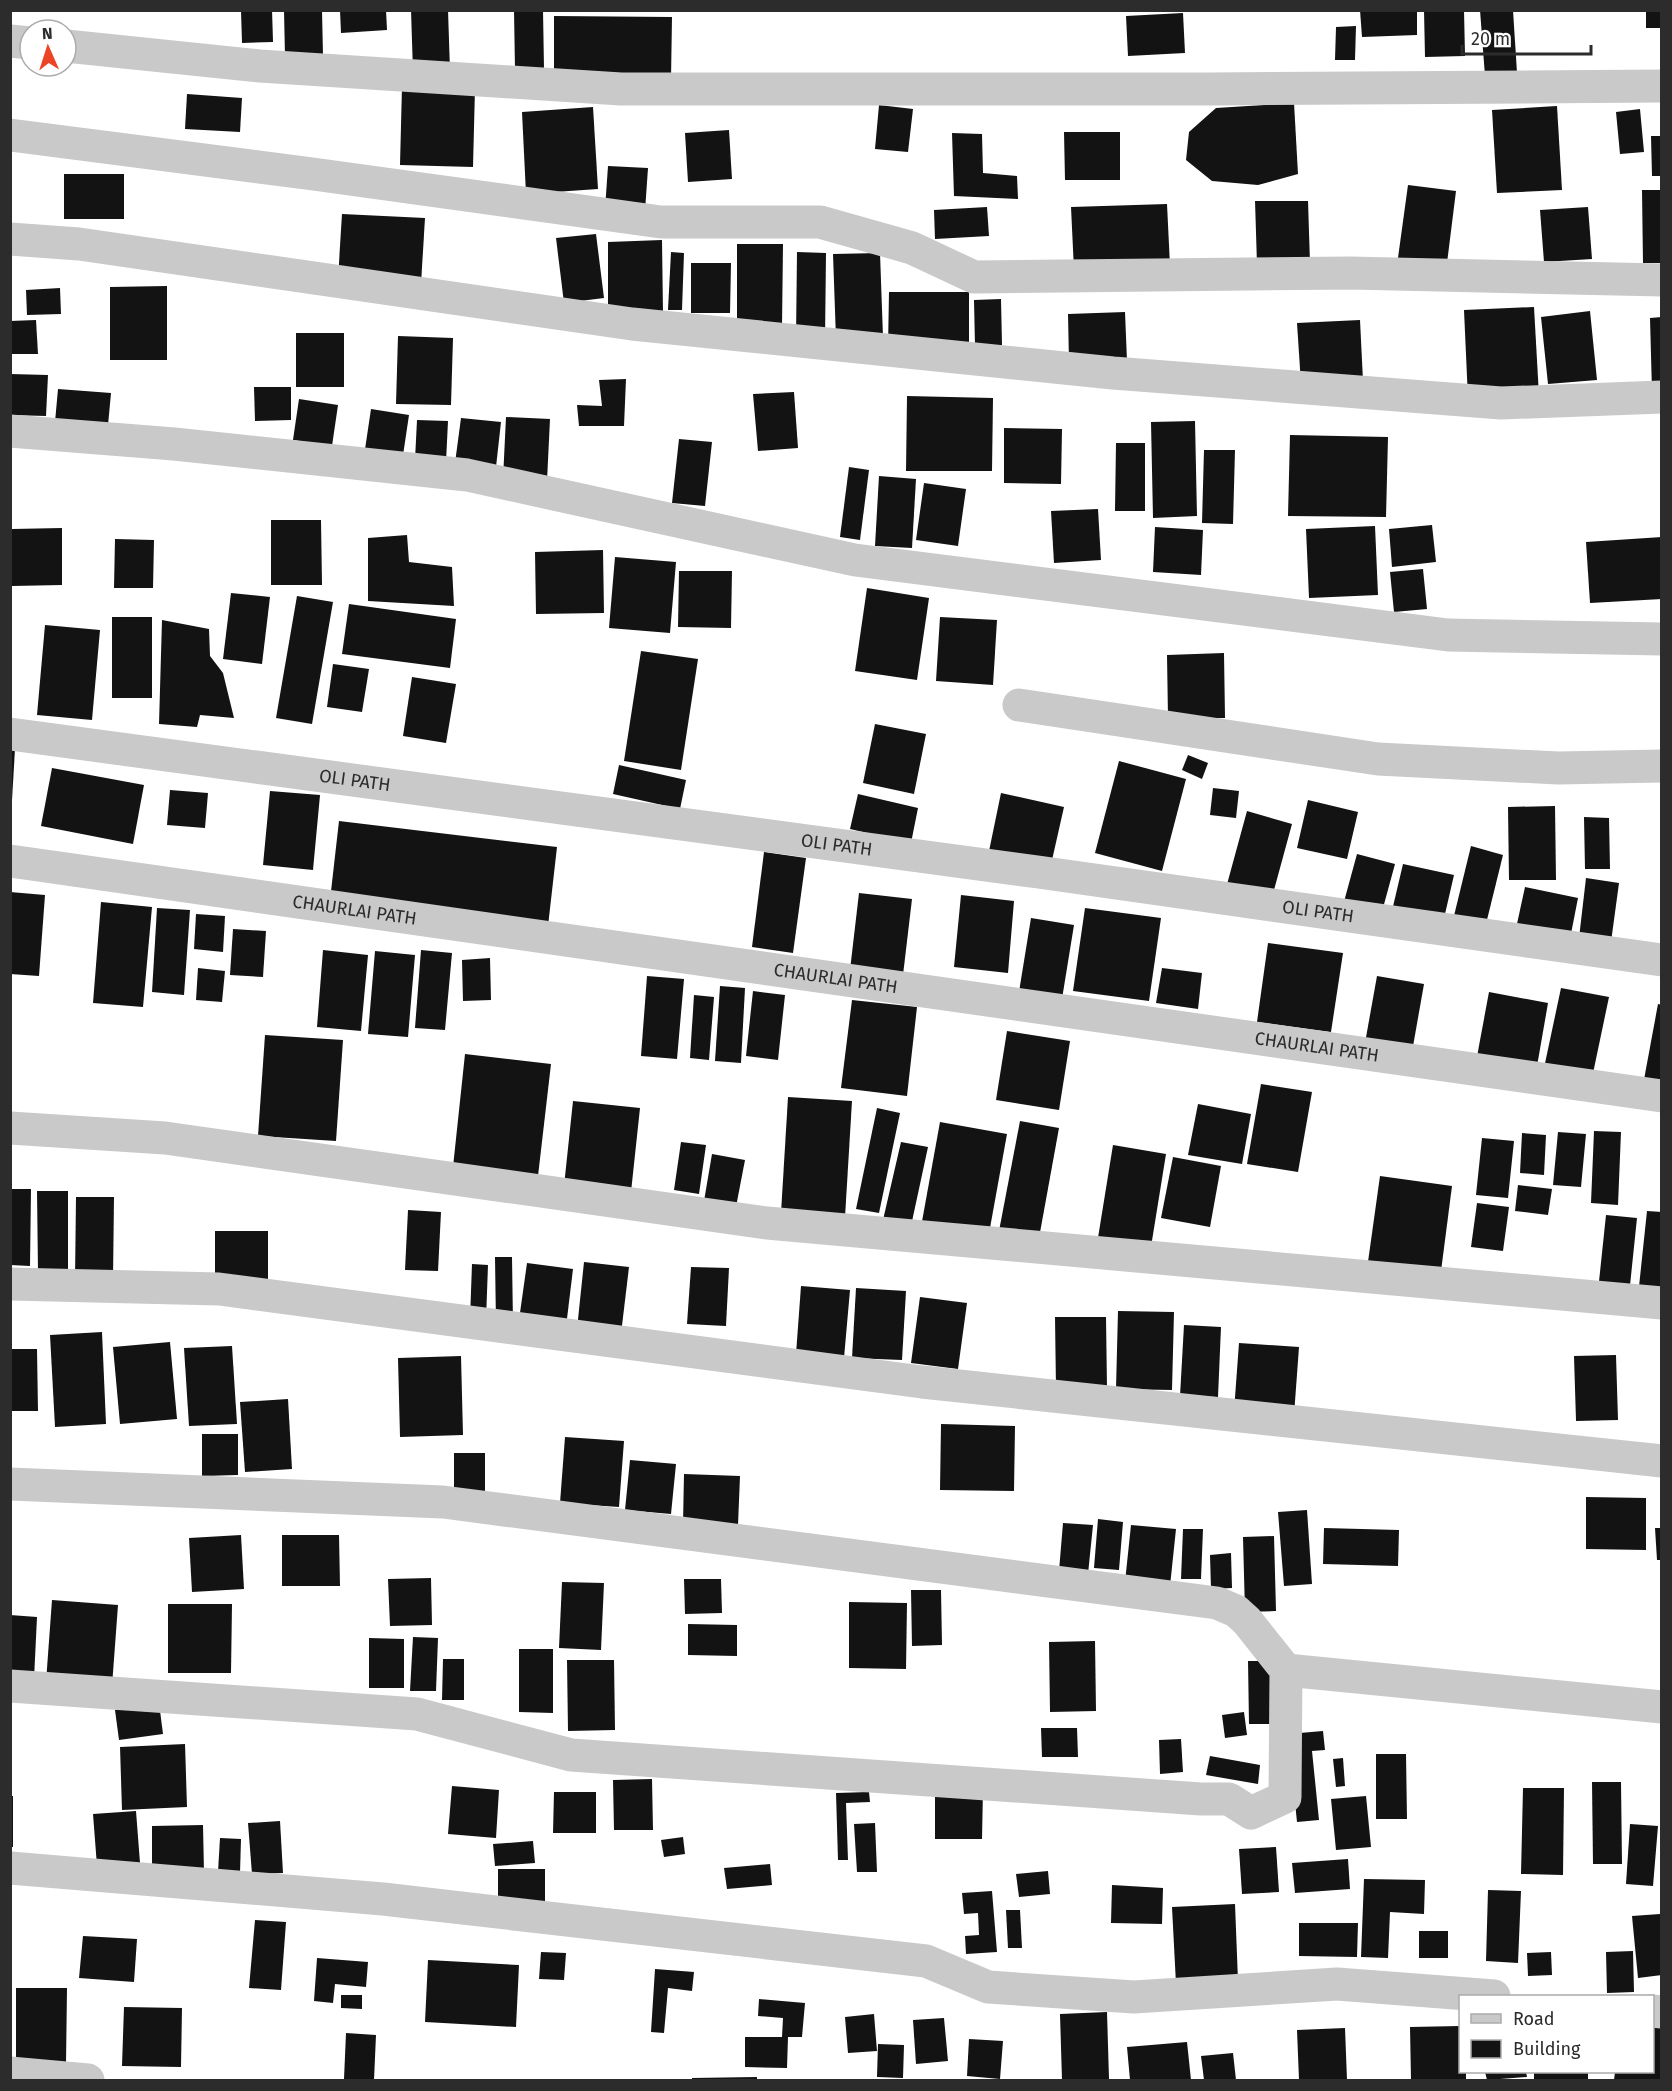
<svg xmlns="http://www.w3.org/2000/svg" width="1672" height="2091" font-family="'Fira Sans',sans-serif">
<rect width="100%" height="100%" fill="#fff"/>
<!-- building -->
<g fill="#131313">
<polygon points="241,10 272,10 273,42 242,43"/>
<polygon points="284,10 322,10 323,56 285,57"/>
<polygon points="340,10 386,10 387,30 341,33"/>
<polygon points="411,10 448,10 450,71 413,72"/>
<polygon points="514,10 543,10 544,69 515,70"/>
<polygon points="1360,10 1417,10 1417,35 1362,37"/>
<polygon points="1424,10 1464,10 1465,56 1425,57"/>
<polygon points="1480,10 1513,10 1517,73 1485,76"/>
<rect x="1646" y="10" width="16" height="18"/>
<polygon points="1183,13 1185,53 1128,56 1126,16"/>
<polygon points="554,16 672,17 671,79 554,79"/>
<polygon points="1356,26 1355,60 1335,60 1336,27"/>
<polygon points="402,86 475,88 473,167 400,165"/>
<polygon points="187,94 242,98 240,132 185,129"/>
<polygon points="1294,103 1298,174 1258,185 1212,181 1186,160 1189,132 1216,108"/>
<polygon points="879,105 913,109 908,152 875,149"/>
<polygon points="1557,106 1562,190 1497,193 1492,110"/>
<polygon points="593,107 598,189 526,194 522,112"/>
<polygon points="1640,109 1644,152 1620,154 1616,112"/>
<polygon points="729,130 732,179 688,182 685,133"/>
<polygon points="1064,132 1120,132 1120,180 1065,180"/>
<polygon points="952,133 982,134 983,173 1017,176 1018,199 954,196"/>
<polygon points="1651,136 1662,136 1662,176 1652,176"/>
<polygon points="608,166 648,168 645,211 605,209"/>
<rect x="64" y="174" width="60" height="45"/>
<polygon points="1408,185 1456,191 1446,271 1397,265"/>
<polygon points="1642,190 1662,190 1662,263 1643,263"/>
<polygon points="1255,201 1308,201 1310,263 1257,265"/>
<polygon points="1167,204 1170,266 1074,270 1071,207"/>
<polygon points="987,207 989,236 935,239 934,210"/>
<polygon points="1588,207 1592,259 1544,262 1540,210"/>
<polygon points="342,214 425,218 421,284 338,279"/>
<polygon points="596,234 604,298 564,303 556,238"/>
<polygon points="662,240 663,313 608,314 608,242"/>
<polygon points="737,244 783,244 782,327 737,326"/>
<polygon points="671,252 684,253 682,310 668,310"/>
<polygon points="797,252 826,253 825,340 796,339"/>
<polygon points="880,253 883,337 836,339 833,254"/>
<polygon points="691,263 731,263 730,313 691,313"/>
<polygon points="167,286 167,360 110,360 110,287"/>
<polygon points="60,288 61,314 27,315 26,290"/>
<polygon points="889,292 969,292 969,348 888,348"/>
<polygon points="1001,299 1002,345 975,346 974,300"/>
<polygon points="1534,307 1539,396 1468,399 1464,310"/>
<polygon points="1590,311 1597,380 1548,384 1541,317"/>
<polygon points="1125,312 1127,361 1069,362 1068,314"/>
<polygon points="1662,317 1662,392 1652,392 1650,318"/>
<polygon points="36,320 38,354 10,354 10,321"/>
<polygon points="1360,320 1363,381 1301,384 1297,323"/>
<rect x="296" y="333" width="48" height="54"/>
<polygon points="398,336 453,338 451,405 396,404"/>
<polygon points="10,374 48,375 46,416 10,415"/>
<polygon points="626,379 624,426 579,426 577,405 602,406 599,380"/>
<polygon points="254,387 291,387 291,420 255,421"/>
<polygon points="58,389 111,393 107,436 54,433"/>
<polygon points="794,392 798,448 758,451 753,394"/>
<polygon points="907,396 993,398 992,471 906,471"/>
<polygon points="299,399 338,405 332,446 293,440"/>
<polygon points="371,409 409,415 402,462 364,456"/>
<polygon points="506,417 550,419 547,481 503,479"/>
<polygon points="461,418 501,422 496,467 455,463"/>
<polygon points="417,420 448,421 446,462 415,460"/>
<polygon points="1195,421 1197,516 1153,518 1151,422"/>
<polygon points="1004,428 1062,429 1061,484 1004,483"/>
<polygon points="1290,435 1388,437 1386,517 1288,516"/>
<polygon points="679,439 712,442 705,506 672,503"/>
<polygon points="1116,443 1145,443 1145,511 1115,511"/>
<polygon points="1204,450 1235,450 1233,524 1202,523"/>
<polygon points="849,467 869,470 860,540 840,537"/>
<polygon points="879,476 916,479 912,548 875,546"/>
<polygon points="924,483 966,489 958,546 916,540"/>
<polygon points="1098,509 1101,560 1054,563 1051,511"/>
<polygon points="271,520 321,520 322,585 271,585"/>
<polygon points="1432,525 1436,562 1392,567 1389,529"/>
<polygon points="1375,526 1378,595 1309,598 1306,529"/>
<polygon points="1155,527 1203,530 1201,575 1153,572"/>
<polygon points="62,528 62,585 12,586 12,529"/>
<polygon points="407,535 409,562 452,567 454,606 368,601 368,538"/>
<polygon points="1662,537 1662,599 1590,603 1586,542"/>
<polygon points="115,539 154,540 153,588 114,588"/>
<polygon points="603,550 604,613 536,614 535,552"/>
<polygon points="615,557 676,562 670,633 609,628"/>
<polygon points="1423,569 1427,609 1394,612 1390,572"/>
<polygon points="679,571 732,571 731,628 678,627"/>
<polygon points="867,588 929,598 917,680 855,671"/>
<polygon points="231,593 270,597 262,664 223,659"/>
<polygon points="297,596 333,602 312,724 276,718"/>
<polygon points="349,604 456,619 450,668 342,654"/>
<rect x="112" y="617" width="40" height="81"/>
<polygon points="940,617 997,620 993,685 936,681"/>
<polygon points="162,620 209,629 210,656 223,673 234,718 200,715 197,727 159,724"/>
<polygon points="45,625 100,630 92,720 37,715"/>
<polygon points="641,651 698,659 681,770 624,761"/>
<polygon points="1224,653 1225,718 1168,719 1167,655"/>
<polygon points="333,664 369,669 362,712 327,707"/>
<polygon points="412,677 456,684 446,743 403,736"/>
<polygon points="875,724 926,734 914,794 863,783"/>
<polygon points="10,748 15,749 12,800 10,800"/>
<polygon points="1188,755 1208,763 1202,779 1182,770"/>
<polygon points="1119,761 1186,779 1162,871 1095,853"/>
<polygon points="619,765 686,780 680,809 613,794"/>
<polygon points="52,768 144,785 133,844 41,826"/>
<polygon points="1213,788 1239,791 1236,818 1210,815"/>
<polygon points="170,790 208,793 205,828 167,825"/>
<polygon points="270,791 320,795 313,870 263,865"/>
<polygon points="1001,793 1064,807 1050,869 988,856"/>
<polygon points="858,794 918,808 911,843 850,829"/>
<polygon points="1308,800 1358,812 1347,859 1297,848"/>
<polygon points="1555,806 1556,880 1509,880 1508,807"/>
<polygon points="1247,811 1292,824 1271,901 1226,888"/>
<polygon points="1584,817 1609,818 1610,869 1585,869"/>
<polygon points="339,821 557,847 548,926 330,900"/>
<polygon points="1471,846 1503,855 1484,932 1452,924"/>
<polygon points="764,852 806,858 793,953 752,947"/>
<polygon points="1357,854 1395,864 1380,919 1342,909"/>
<polygon points="1403,864 1454,875 1442,927 1391,915"/>
<polygon points="1586,878 1619,883 1611,942 1579,938"/>
<polygon points="1525,887 1578,898 1569,944 1515,933"/>
<polygon points="10,892 45,895 39,976 10,974"/>
<polygon points="859,893 912,899 903,975 850,970"/>
<polygon points="961,895 1014,901 1008,973 954,967"/>
<polygon points="101,902 152,907 143,1007 93,1003"/>
<polygon points="157,908 190,910 184,995 152,992"/>
<polygon points="1085,908 1161,918 1149,1001 1073,991"/>
<polygon points="196,914 225,916 223,952 194,949"/>
<polygon points="1031,918 1074,925 1061,1005 1018,998"/>
<polygon points="233,929 266,931 263,977 230,975"/>
<polygon points="1268,943 1343,953 1331,1032 1257,1022"/>
<polygon points="323,950 368,955 361,1031 317,1027"/>
<polygon points="421,950 452,953 445,1030 415,1028"/>
<polygon points="375,951 415,955 408,1037 368,1034"/>
<polygon points="490,958 491,1000 463,1001 462,960"/>
<polygon points="198,968 225,971 222,1002 196,1000"/>
<polygon points="1162,968 1202,973 1198,1009 1156,1003"/>
<polygon points="647,976 684,979 677,1059 641,1056"/>
<polygon points="1377,976 1424,984 1412,1052 1365,1043"/>
<polygon points="720,986 745,988 741,1063 715,1061"/>
<polygon points="1561,988 1609,997 1592,1078 1544,1068"/>
<polygon points="753,991 785,995 778,1060 746,1056"/>
<polygon points="1489,992 1548,1003 1536,1072 1476,1062"/>
<polygon points="694,995 714,997 709,1060 690,1058"/>
<polygon points="852,1000 917,1007 907,1096 841,1088"/>
<polygon points="1658,1004 1662,1005 1662,1089 1643,1085"/>
<polygon points="1007,1031 1070,1041 1059,1110 996,1100"/>
<polygon points="265,1035 343,1040 336,1141 258,1136"/>
<polygon points="465,1054 551,1064 538,1176 453,1167"/>
<polygon points="1261,1084 1312,1092 1298,1172 1247,1164"/>
<polygon points="788,1097 852,1101 845,1217 781,1213"/>
<polygon points="573,1101 640,1108 631,1192 564,1186"/>
<polygon points="1198,1104 1251,1114 1242,1164 1188,1155"/>
<polygon points="877,1108 900,1113 879,1213 856,1209"/>
<polygon points="1020,1121 1059,1128 1039,1238 999,1231"/>
<polygon points="940,1122 1007,1134 988,1239 921,1227"/>
<polygon points="1594,1131 1621,1132 1618,1205 1591,1203"/>
<polygon points="1558,1132 1586,1134 1581,1187 1553,1185"/>
<polygon points="1522,1133 1546,1135 1544,1175 1520,1173"/>
<polygon points="1482,1138 1514,1141 1508,1198 1476,1195"/>
<polygon points="681,1142 706,1145 699,1194 674,1190"/>
<polygon points="901,1142 928,1147 911,1226 883,1220"/>
<polygon points="1113,1145 1166,1154 1150,1253 1097,1244"/>
<polygon points="712,1154 745,1160 735,1212 703,1207"/>
<polygon points="1173,1157 1221,1166 1210,1227 1161,1218"/>
<polygon points="1380,1176 1452,1186 1440,1279 1367,1269"/>
<polygon points="1518,1185 1552,1189 1548,1215 1515,1211"/>
<polygon points="10,1189 31,1189 30,1266 10,1265"/>
<polygon points="37,1191 68,1191 68,1271 38,1272"/>
<polygon points="76,1197 114,1197 113,1281 75,1280"/>
<polygon points="1477,1203 1509,1207 1503,1251 1471,1247"/>
<polygon points="408,1210 441,1212 438,1271 405,1270"/>
<polygon points="1647,1211 1662,1212 1662,1299 1638,1296"/>
<polygon points="1606,1215 1637,1218 1629,1295 1598,1291"/>
<rect x="215" y="1231" width="53" height="54"/>
<polygon points="495,1257 512,1257 513,1324 496,1325"/>
<polygon points="584,1262 629,1267 621,1334 577,1329"/>
<polygon points="527,1263 573,1269 566,1327 519,1320"/>
<polygon points="472,1264 488,1265 486,1320 470,1319"/>
<polygon points="691,1267 729,1268 726,1326 687,1324"/>
<polygon points="801,1286 850,1290 844,1358 796,1354"/>
<polygon points="856,1288 906,1291 902,1360 852,1358"/>
<polygon points="920,1297 967,1303 958,1369 911,1363"/>
<polygon points="1118,1311 1174,1312 1172,1390 1116,1389"/>
<polygon points="1055,1317 1106,1317 1107,1389 1056,1389"/>
<polygon points="1184,1325 1221,1327 1218,1397 1180,1396"/>
<polygon points="102,1332 106,1424 55,1427 50,1335"/>
<polygon points="170,1342 177,1419 120,1424 113,1347"/>
<polygon points="1239,1343 1299,1347 1294,1415 1234,1411"/>
<polygon points="232,1346 237,1424 189,1426 184,1348"/>
<polygon points="10,1349 37,1349 38,1411 11,1411"/>
<polygon points="1616,1355 1618,1420 1576,1421 1574,1356"/>
<polygon points="461,1356 463,1435 400,1437 398,1358"/>
<polygon points="288,1399 292,1469 245,1472 240,1402"/>
<polygon points="941,1424 1015,1426 1014,1491 940,1490"/>
<polygon points="202,1434 238,1434 238,1475 202,1476"/>
<polygon points="565,1437 624,1441 619,1507 560,1503"/>
<polygon points="454,1453 485,1453 485,1494 454,1493"/>
<polygon points="630,1460 676,1464 671,1514 625,1510"/>
<polygon points="684,1474 740,1476 738,1525 683,1523"/>
<polygon points="1586,1497 1646,1498 1646,1550 1586,1549"/>
<polygon points="1307,1510 1312,1584 1284,1586 1278,1512"/>
<polygon points="1098,1519 1123,1522 1119,1570 1094,1568"/>
<polygon points="1063,1523 1093,1525 1088,1574 1059,1571"/>
<polygon points="1131,1525 1176,1529 1170,1586 1125,1582"/>
<polygon points="1324,1528 1399,1530 1398,1566 1323,1564"/>
<polygon points="1655,1528 1662,1528 1662,1560 1657,1560"/>
<polygon points="1183,1529 1203,1529 1201,1579 1181,1579"/>
<polygon points="241,1535 244,1589 192,1592 189,1538"/>
<polygon points="282,1535 339,1535 340,1586 282,1586"/>
<polygon points="1274,1536 1276,1611 1245,1612 1243,1537"/>
<polygon points="1231,1553 1232,1588 1211,1589 1210,1555"/>
<polygon points="431,1578 432,1625 390,1626 388,1579"/>
<polygon points="684,1579 721,1579 722,1613 685,1614"/>
<polygon points="562,1582 604,1583 601,1650 559,1648"/>
<polygon points="911,1590 941,1590 942,1645 912,1646"/>
<polygon points="52,1600 118,1605 112,1686 46,1682"/>
<polygon points="849,1602 907,1603 906,1669 849,1668"/>
<polygon points="168,1604 232,1604 231,1673 168,1673"/>
<polygon points="10,1615 37,1617 34,1679 10,1677"/>
<polygon points="688,1624 737,1625 737,1656 688,1655"/>
<polygon points="413,1637 438,1638 436,1691 410,1691"/>
<polygon points="369,1638 404,1639 404,1688 369,1688"/>
<polygon points="1095,1641 1096,1711 1050,1712 1049,1642"/>
<polygon points="519,1649 553,1649 553,1713 519,1712"/>
<polygon points="443,1659 464,1659 464,1700 442,1700"/>
<polygon points="567,1660 614,1660 615,1730 568,1731"/>
<polygon points="1248,1661 1273,1661 1274,1724 1249,1724"/>
<polygon points="159,1703 163,1734 119,1740 115,1710"/>
<polygon points="1244,1712 1247,1735 1225,1738 1222,1715"/>
<polygon points="1041,1728 1077,1728 1078,1757 1042,1757"/>
<polygon points="1323,1731 1325,1750 1312,1751 1319,1820 1297,1822 1288,1734"/>
<polygon points="1181,1739 1183,1772 1160,1774 1159,1740"/>
<polygon points="185,1744 187,1807 122,1810 120,1747"/>
<polygon points="1376,1754 1406,1754 1407,1819 1376,1819"/>
<polygon points="1210,1756 1260,1765 1258,1784 1206,1775"/>
<polygon points="1343,1758 1345,1786 1336,1787 1333,1759"/>
<polygon points="652,1779 653,1830 614,1830 613,1780"/>
<polygon points="1592,1782 1621,1782 1622,1864 1593,1864"/>
<polygon points="452,1786 499,1790 496,1838 448,1834"/>
<polygon points="1523,1788 1564,1788 1563,1875 1521,1874"/>
<polygon points="935,1789 983,1789 982,1839 935,1839"/>
<polygon points="554,1792 596,1792 596,1833 553,1833"/>
<polygon points="869,1792 870,1802 846,1803 848,1860 838,1860 836,1793"/>
<rect x="10" y="1796" width="3" height="51"/>
<polygon points="1366,1796 1371,1847 1336,1850 1331,1799"/>
<polygon points="136,1811 140,1863 97,1866 93,1814"/>
<polygon points="280,1821 283,1873 252,1874 248,1823"/>
<polygon points="875,1823 877,1872 857,1872 854,1824"/>
<polygon points="1630,1824 1658,1826 1653,1886 1626,1884"/>
<polygon points="203,1825 204,1873 152,1874 152,1826"/>
<polygon points="683,1837 685,1854 664,1857 661,1840"/>
<polygon points="220,1838 241,1839 240,1873 218,1872"/>
<polygon points="533,1841 535,1863 495,1866 493,1844"/>
<polygon points="1276,1847 1279,1892 1242,1894 1239,1849"/>
<polygon points="1348,1859 1350,1889 1295,1893 1292,1863"/>
<polygon points="770,1864 772,1885 727,1889 724,1868"/>
<polygon points="498,1869 545,1869 545,1901 498,1902"/>
<polygon points="1048,1871 1050,1894 1019,1897 1016,1874"/>
<polygon points="1364,1879 1425,1880 1424,1914 1390,1912 1388,1958 1361,1957"/>
<polygon points="1112,1885 1163,1888 1162,1924 1111,1923"/>
<polygon points="1488,1890 1521,1891 1518,1963 1486,1961"/>
<polygon points="992,1891 997,1952 966,1954 965,1936 979,1935 978,1913 964,1914 962,1893"/>
<polygon points="1235,1904 1238,1981 1176,1984 1172,1907"/>
<polygon points="1006,1910 1020,1910 1022,1948 1008,1948"/>
<polygon points="1660,1914 1662,1975 1638,1978 1632,1916"/>
<polygon points="255,1920 286,1922 281,1990 249,1988"/>
<polygon points="1299,1923 1358,1923 1357,1957 1299,1956"/>
<rect x="1419" y="1931" width="29" height="27"/>
<polygon points="83,1936 137,1939 134,1982 79,1978"/>
<polygon points="1633,1951 1634,1992 1607,1993 1606,1952"/>
<polygon points="541,1952 566,1953 564,1980 539,1979"/>
<polygon points="1551,1952 1552,1975 1528,1976 1527,1953"/>
<polygon points="317,1958 368,1962 366,1987 335,1984 333,2003 314,2001"/>
<polygon points="428,1960 519,1965 516,2027 425,2022"/>
<polygon points="655,1969 694,1972 692,1991 668,1988 664,2033 651,2032"/>
<polygon points="16,1988 67,1988 66,2064 16,2064"/>
<polygon points="341,1995 362,1995 362,2009 341,2008"/>
<polygon points="759,1999 805,2003 802,2037 788,2037 787,2068 745,2067 745,2037 782,2037 783,2018 758,2016"/>
<polygon points="124,2007 182,2008 181,2067 122,2066"/>
<polygon points="1107,2012 1109,2079 1062,2080 1060,2014"/>
<polygon points="874,2014 877,2051 848,2053 845,2017"/>
<polygon points="1652,2017 1662,2018 1662,2080 1614,2080 1615,2072 1652,2072"/>
<polygon points="944,2018 948,2061 916,2064 913,2020"/>
<polygon points="1460,2026 1460,2072 1466,2072 1466,2080 1411,2080 1410,2027"/>
<polygon points="1345,2028 1347,2080 1299,2080 1297,2030"/>
<polygon points="346,2033 376,2035 374,2080 344,2079"/>
<polygon points="969,2039 1003,2041 1000,2079 967,2076"/>
<polygon points="1187,2042 1191,2080 1130,2080 1127,2047"/>
<polygon points="878,2044 904,2045 903,2078 877,2077"/>
<polygon points="1233,2053 1236,2080 1204,2080 1201,2056"/>
<polygon points="1485,2072 1526,2072 1527,2077 1487,2080"/>
<rect x="1534" y="2072" width="54" height="8"/>
<polygon points="757,2077 757,2080 692,2080 692,2078"/>
</g>
<g fill="none" stroke-linecap="round" stroke-linejoin="round">
<!-- street -->
<g stroke="#c9c9c9" stroke-width="33">
<polyline points="10,41 30,43"/>
<polyline points="66,46 260,66 621,89 1210,89 1662,86"/>
<polyline points="10,135 313,174 661,222 820,222 912,248 974,277 1350,273 1662,280"/>
<polyline points="10,239 79,244 632,324 1113,373 1501,403 1662,397"/>
<polyline points="10,431 174,444 467,475 855,560 1448,635 1662,639"/>
<polyline points="1019,705 1378,759 1558,768 1662,766"/>
<path id="s1" d="M 10,734 L 1038,872 L 1662,960"/>
<path id="s2" d="M 10,861 L 1662,1096"/>
<polyline points="10,1128 165,1138 767,1223 1662,1303"/>
<polyline points="10,1284 219,1289 922,1382 1662,1461"/>
<polyline points="10,1484 443,1502 1217,1603 1236,1611 1247,1621 1286,1670 1285,1797 1251,1813 1229,1799 1201,1799 571,1755 417,1714 10,1686"/>
<polyline points="1286,1670 1662,1707"/>
<polyline points="10,1868 383,1899 926,1961 988,1987 1134,1997 1337,1984 1494,1996"/>
<polyline points="1652,2011 1662,2012"/>
<polyline points="10,2073 88,2080"/>
</g>
</g>
<g text-anchor="middle" dominant-baseline="central" stroke-width="6" stroke-linejoin="round" paint-order="stroke">
<!-- street labels -->
<g font-size="18" fill="#2c2c2c" stroke="#fff">
<text stroke="none"><textPath href="#s1" startOffset="348">OLI PATH</textPath></text>
<text stroke="none"><textPath href="#s1" startOffset="834">OLI PATH</textPath></text>
<text stroke="none"><textPath href="#s2" startOffset="348">CHAURLAI PATH</textPath></text>
<text stroke="none"><textPath href="#s1" startOffset="1320">OLI PATH</textPath></text>
<text stroke="none"><textPath href="#s2" startOffset="834">CHAURLAI PATH</textPath></text>
<text stroke="none"><textPath href="#s2" startOffset="1320">CHAURLAI PATH</textPath></text>
</g>
</g>
<!-- border -->
<rect width="1672" height="2091" fill="none" stroke="#2c2c2c" stroke-width="24"/>
<!-- legend -->
<rect x="1459" y="1995" width="195" height="78" fill="#ffffff" stroke="#ababab" stroke-width="1.5"/>
<rect x="1471" y="2014" width="30" height="9" fill="#c9c9c9" stroke="#ababab" stroke-width="1.5"/>
<text x="1513" y="2025" font-size="18" fill="#2c2c2c">Road</text>
<rect x="1471" y="2040" width="30" height="18" fill="#131313" stroke="#ababab" stroke-width="1.5"/>
<text x="1513" y="2055" font-size="18" fill="#2c2c2c">Building</text>
<!-- north arrow -->
<g transform="translate(48 48) rotate(357)"><circle r="28" fill="#ffffff" stroke="#ababab" stroke-width="1.5"/>
<path d="M0-4.5L10 22L0 15L-10 22Z" fill="#eb4525"/>
<text y="-9" font-size="16" font-weight="bold" text-anchor="middle" fill="#2c2c2c">N</text>
</g>
<!-- scale -->
<path d="M1462 45v9h129v-9" fill="none" stroke="#2c2c2c" stroke-width="3"/>
<text x="1471" y="45" font-size="18" fill="#2c2c2c" stroke="#ffffff" stroke-width="4.5" paint-order="stroke">20 m</text>
</svg>
